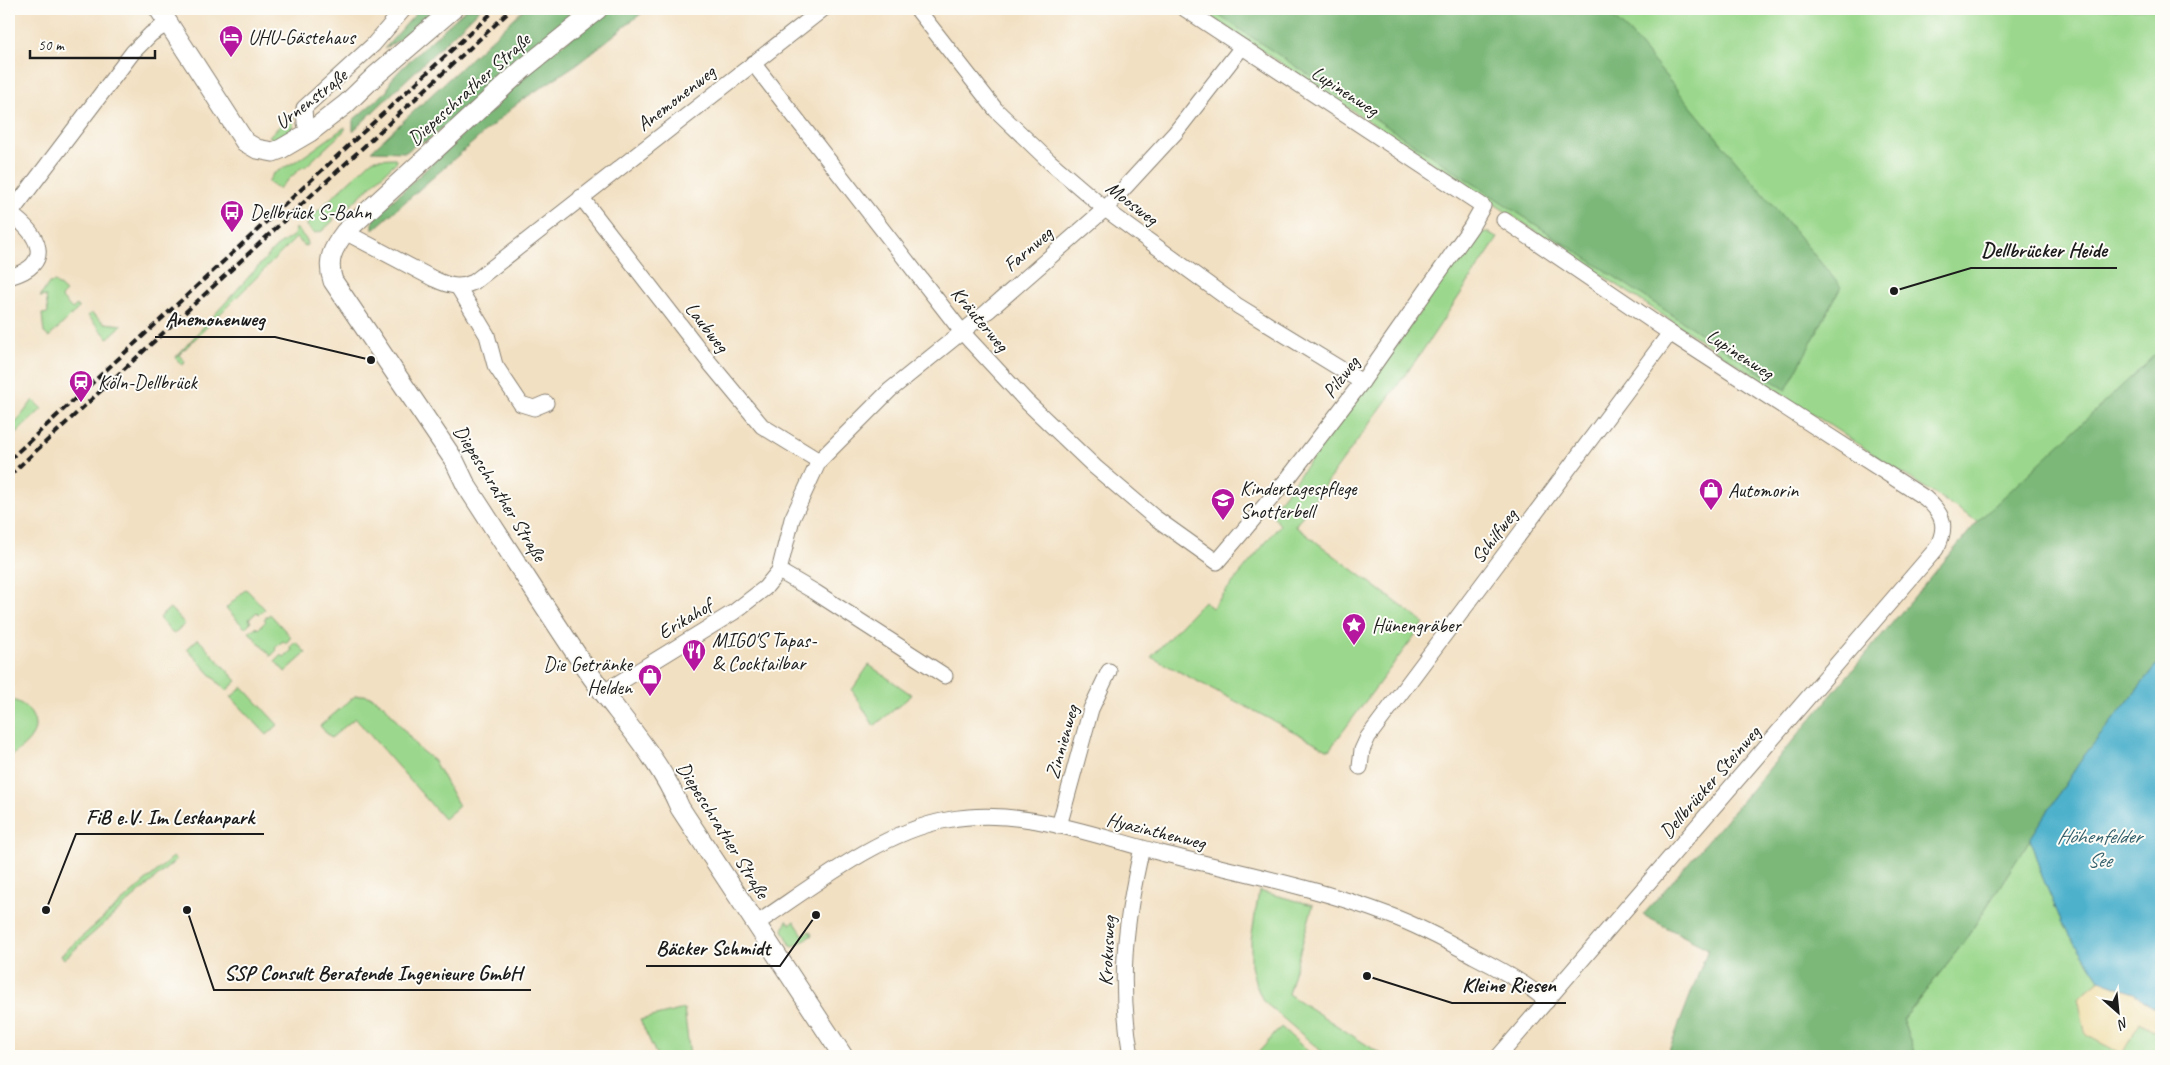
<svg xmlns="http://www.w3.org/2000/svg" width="2170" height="1065" font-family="Caveat,sans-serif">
<rect width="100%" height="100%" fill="#fdfcf7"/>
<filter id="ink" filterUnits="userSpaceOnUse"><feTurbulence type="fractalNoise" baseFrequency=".02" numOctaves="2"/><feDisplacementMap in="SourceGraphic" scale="10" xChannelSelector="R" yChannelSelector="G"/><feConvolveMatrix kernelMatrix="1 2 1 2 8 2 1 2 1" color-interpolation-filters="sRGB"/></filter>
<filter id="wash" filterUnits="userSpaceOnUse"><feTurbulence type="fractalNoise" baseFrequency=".0096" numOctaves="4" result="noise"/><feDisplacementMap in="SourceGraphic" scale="20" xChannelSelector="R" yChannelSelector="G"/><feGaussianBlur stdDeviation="1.12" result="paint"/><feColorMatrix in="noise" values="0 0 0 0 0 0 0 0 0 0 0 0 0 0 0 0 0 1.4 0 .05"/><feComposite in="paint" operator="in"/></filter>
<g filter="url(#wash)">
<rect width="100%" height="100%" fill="#f2e0c2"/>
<!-- green -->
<g fill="#9bd88d" stroke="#5c7a54">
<polygon points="1199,9 2161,9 2161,425 2019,548 1905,475"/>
<polygon points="294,113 293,132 279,140 274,141 269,136"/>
<polygon points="345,127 345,130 305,167 301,168 278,189 268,182 273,174 303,157"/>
<polygon points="394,158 397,161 394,164 341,214 338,211 332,217 334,220 322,231 314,233 307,226 308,220 371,161 375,159"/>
<polygon points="296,228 306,239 307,245 305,246 296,238 179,355 185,362 183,365 175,358 276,247 294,235"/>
<path d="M 1488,232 L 1498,238 L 1421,353 L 1295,526 L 1424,623 L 1329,750 L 1151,657 L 1204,601 L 1212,608 L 1280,525 L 1270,512 C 1342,423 1409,330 1473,235 Z"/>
<polygon points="55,282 66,292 61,297 72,309 77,305 79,308 49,337 44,333 42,314 48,313 46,296 40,297 49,283"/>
<polygon points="91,313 105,323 122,325 108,338 88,316"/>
<polygon points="33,400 42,409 9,440 9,432"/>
<polygon points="246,589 265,609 259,614 257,612 249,619 251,622 245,628 226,608"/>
<polygon points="170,608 185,624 173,634 159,618"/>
<polygon points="270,614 291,637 286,643 283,641 275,648 277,650 271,656 249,632 256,627 258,629 266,621 264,619"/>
<polygon points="198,639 237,681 226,691 187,649"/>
<polygon points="296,642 306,653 285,672 275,661 281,655 284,657 292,650 290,647"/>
<polygon points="869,665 912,695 874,726 852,690"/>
<polygon points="243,687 278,725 267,735 231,697"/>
<polygon points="364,695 372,697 386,707 418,748 434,761 459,806 444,819 355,718 331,738 320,726 355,696"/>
<path d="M 9,700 C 25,700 42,721 32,736 C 27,745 17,751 9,758 Z"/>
<polygon points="2030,839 2042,876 2062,923 2100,980 2078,998 2140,1022 2161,1035 2161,1056 1915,1056 1903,1020 1964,942"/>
<polygon points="173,857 176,860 64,959 61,955"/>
<polygon points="1259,891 1313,905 1288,994 1384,1056 1327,1056 1263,1001 1256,985 1251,966 1251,940"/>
<polygon points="787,920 790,924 794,921 803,935 810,931 812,935 793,947 791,946 783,930"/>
<polygon points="684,1009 690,1056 657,1056 640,1020"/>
<polygon points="1281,1027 1313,1056 1260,1056 1257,1054"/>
</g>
<!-- forest -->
<g fill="#7cb878" stroke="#4c6a4a">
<polygon points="420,9 438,9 409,34 384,49"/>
<polygon points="466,9 480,9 353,131 353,120 387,91 391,80 403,67"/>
<polygon points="524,9 579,9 427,141 418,143 406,152 371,151"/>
<polygon points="609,9 647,9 580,62 519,102 373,230 373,219 541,61"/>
<polygon points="1209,9 1603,9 1629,32 1841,287 1786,390"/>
<polygon points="2161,349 2161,660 2083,757 1964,942 1903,1020 1915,1056 1667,1056 1708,949 1643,915 1742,801 1978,521"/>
</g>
<!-- sand -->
<polygon fill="#eeda9e" stroke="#857b5d" points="2100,980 2134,993 2161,1013 2161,1035 2140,1022 2122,1054 2086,1035 2078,998"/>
<!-- water -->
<polygon fill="#4db1cc" stroke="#346674" points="2161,660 2161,1013 2134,993 2100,980 2062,923 2042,876 2030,839 2083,757"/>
</g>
<g filter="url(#ink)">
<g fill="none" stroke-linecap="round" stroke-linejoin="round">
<!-- minor casing -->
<g stroke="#877e6f" stroke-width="17">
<g id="minor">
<polyline points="917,9 996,110 1049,161 1105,209 1238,306 1362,382"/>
<polyline points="753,63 962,332 1027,402 1095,467 1154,517 1217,562 1289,477 1362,382 1471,227 1483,206 1185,9"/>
<polyline points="310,132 305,123 304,108 373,45 404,9"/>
<polyline points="581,197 709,362 762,426 819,461"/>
<path d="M 9,213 C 39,234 56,264 9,277"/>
<polyline points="10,214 133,52 151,34 168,23"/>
<path d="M 345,232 L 434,279 C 449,286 459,289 474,282 L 823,9"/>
<polyline points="458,287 487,335 495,365 521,404 534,408 546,403"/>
<polyline points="779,571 815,592 945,676"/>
<polyline points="604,692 734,612 765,588 779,571 792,519 819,461 890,390 988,311 1105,209 1175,133 1242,47"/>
<polyline points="1360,767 1362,750 1368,737 1670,333"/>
<polyline points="1059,826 1091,709 1109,671"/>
<path d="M 756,924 C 812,887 880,832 947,820 C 1019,806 1092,835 1161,853 C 1237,872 1316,887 1389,915 C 1419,926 1447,941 1474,956 C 1500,969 1525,983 1547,1001"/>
<path d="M 1131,1056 C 1118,982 1125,920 1142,848"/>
<path d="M 1499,1056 L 1936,549 C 1948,527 1944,514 1925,498 L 1670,333 L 1504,220"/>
</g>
</g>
<!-- tertiary casing -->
<g stroke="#877e6f" stroke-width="21">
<g id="tertiary">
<polyline points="159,9 245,142 257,149 273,152 281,149 310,132 346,104 375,76 453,9"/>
<path d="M 598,9 L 523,69 L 345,232 C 333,248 326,260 333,281 L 454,460 L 466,485 C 507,548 547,611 589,673 C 620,717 659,758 680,808 L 843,1056"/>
</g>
</g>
<!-- minor -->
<use href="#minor" stroke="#fff" stroke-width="15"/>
<!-- tertiary -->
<use href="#tertiary" stroke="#fff" stroke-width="19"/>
<!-- rail -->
<g stroke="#1c1c1c" stroke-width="4" stroke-dasharray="8 4" stroke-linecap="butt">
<polyline points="9,460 496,9"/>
<polyline points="9,476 512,9"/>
</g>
</g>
</g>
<!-- icons -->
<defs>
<g id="hotel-pin" transform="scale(1.25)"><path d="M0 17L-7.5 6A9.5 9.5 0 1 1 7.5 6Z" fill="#b5179e" stroke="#fdfcf7"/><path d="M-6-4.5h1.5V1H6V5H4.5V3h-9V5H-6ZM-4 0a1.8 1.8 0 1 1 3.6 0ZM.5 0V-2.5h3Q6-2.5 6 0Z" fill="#fff"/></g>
<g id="bus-pin" transform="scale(1.25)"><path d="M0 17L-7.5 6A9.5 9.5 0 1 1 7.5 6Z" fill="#b5179e" stroke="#fdfcf7"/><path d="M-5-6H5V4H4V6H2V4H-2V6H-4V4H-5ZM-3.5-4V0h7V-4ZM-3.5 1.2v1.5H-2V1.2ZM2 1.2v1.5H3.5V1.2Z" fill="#fff"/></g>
<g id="station-pin" transform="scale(1.25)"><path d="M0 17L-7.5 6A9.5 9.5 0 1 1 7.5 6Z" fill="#b5179e" stroke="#fdfcf7"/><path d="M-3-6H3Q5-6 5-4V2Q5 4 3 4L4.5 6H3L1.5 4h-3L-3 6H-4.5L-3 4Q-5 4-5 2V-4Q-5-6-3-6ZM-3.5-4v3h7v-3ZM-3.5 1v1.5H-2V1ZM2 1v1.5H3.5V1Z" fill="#fff"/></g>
<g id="shop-pin" transform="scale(1.25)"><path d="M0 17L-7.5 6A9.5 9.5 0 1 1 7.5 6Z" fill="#b5179e" stroke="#fdfcf7"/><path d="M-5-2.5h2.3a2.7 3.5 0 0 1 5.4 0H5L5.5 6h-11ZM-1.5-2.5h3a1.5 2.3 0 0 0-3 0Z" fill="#fff"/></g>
<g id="school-pin" transform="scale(1.25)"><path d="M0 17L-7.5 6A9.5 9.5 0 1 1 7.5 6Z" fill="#b5179e" stroke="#fdfcf7"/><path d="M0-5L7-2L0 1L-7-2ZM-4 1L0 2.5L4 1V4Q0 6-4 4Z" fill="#fff"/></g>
<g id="sight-pin" transform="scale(1.25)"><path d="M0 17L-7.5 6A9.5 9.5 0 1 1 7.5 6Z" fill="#b5179e" stroke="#fdfcf7"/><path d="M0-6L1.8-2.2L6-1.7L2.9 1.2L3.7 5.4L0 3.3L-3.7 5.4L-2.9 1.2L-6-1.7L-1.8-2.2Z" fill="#fff"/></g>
<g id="restaurant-pin" transform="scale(1.25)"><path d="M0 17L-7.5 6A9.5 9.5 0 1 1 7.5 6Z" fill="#b5179e" stroke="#fdfcf7"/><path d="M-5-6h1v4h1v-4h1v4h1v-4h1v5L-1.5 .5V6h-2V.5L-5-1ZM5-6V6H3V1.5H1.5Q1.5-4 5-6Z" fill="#fff"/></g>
</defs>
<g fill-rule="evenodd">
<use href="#hotel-pin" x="231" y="37"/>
<use href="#bus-pin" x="232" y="212"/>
<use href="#station-pin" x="81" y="382"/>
<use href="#shop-pin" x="1711" y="490"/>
<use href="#school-pin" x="1223" y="500"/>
<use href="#sight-pin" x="1354" y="625"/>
<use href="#restaurant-pin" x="694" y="651"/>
<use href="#shop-pin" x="650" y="676"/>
</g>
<g text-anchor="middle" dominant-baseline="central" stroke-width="4" stroke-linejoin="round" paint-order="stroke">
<!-- poi labels -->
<g font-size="20" fill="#1c1c1c" stroke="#fdfcf7" text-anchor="start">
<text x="248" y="37">UHU-Gästehaus</text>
<text x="250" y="212">Dellbrück S-Bahn</text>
<text x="98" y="382">Köln-Dellbrück</text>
<text x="1240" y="488">Kindertagespflege<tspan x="1240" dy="23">Snotterbell</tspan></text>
<text x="1728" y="490">Automorin</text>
<text x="1372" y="625">Hünengräber</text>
<text x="712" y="640">MIGO'S Tapas-<tspan x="712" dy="23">&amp; Cocktailbar</tspan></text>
<text x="632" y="664" text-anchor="end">Die Getränke<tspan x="632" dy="23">Helden</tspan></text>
</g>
<!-- street labels -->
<g font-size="20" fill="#1c1c1c" stroke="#fdfcf7">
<text transform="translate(469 89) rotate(-42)">Diepeschrather Straße</text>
<text transform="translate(1345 91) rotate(33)">Lupinenweg</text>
<text transform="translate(676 98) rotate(-38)">Anemonenweg</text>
<text transform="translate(311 99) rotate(-38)">Urnenstraße</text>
<text transform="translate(1132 203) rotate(37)">Moosweg</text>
<text transform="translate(1028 249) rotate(-41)">Farnweg</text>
<text transform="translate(980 319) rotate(50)">Kräuterweg</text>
<text transform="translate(707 327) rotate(52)">Laubweg</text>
<text transform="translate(1740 354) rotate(33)">Lupinenweg</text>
<text transform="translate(1341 377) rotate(-53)">Pilzweg</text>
<text transform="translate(500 493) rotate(58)">Diepeschrather Straße</text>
<text transform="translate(1494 536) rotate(-53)">Schilfweg</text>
<text transform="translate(685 619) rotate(-31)">Erikahof</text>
<text transform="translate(1062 742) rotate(-74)">Zinnienweg</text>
<text transform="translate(1710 782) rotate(-49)">Dellbrücker Steinweg</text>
<text transform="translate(723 830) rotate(58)">Diepeschrather Straße</text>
<text transform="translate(1156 831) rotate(14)">Hyazinthenweg</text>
<text transform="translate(1107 951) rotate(-87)">Krokusweg</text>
</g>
<!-- water labels -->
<g font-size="21" font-style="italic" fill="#325f6b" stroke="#fdfcf7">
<text x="2099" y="836">Höhenfelder<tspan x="2099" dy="24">See</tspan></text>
</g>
</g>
<!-- callouts -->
<path fill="none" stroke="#1c1c1c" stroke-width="2" d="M1894 291L1971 268H2117M371 360L275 337H155M46 910L76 834H264M816 915L780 966H646M187 910L214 990H531M1367 976L1452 1003H1566"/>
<g fill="#1c1c1c" stroke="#fdfcf7" stroke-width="2">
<circle cx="1894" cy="291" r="5"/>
<circle cx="371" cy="360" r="5"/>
<circle cx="46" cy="910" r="5"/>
<circle cx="816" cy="915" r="5"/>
<circle cx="187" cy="910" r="5"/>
<circle cx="1367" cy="976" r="5"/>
</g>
<g font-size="21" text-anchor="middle" font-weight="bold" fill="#1c1c1c" stroke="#fdfcf7" stroke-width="4" stroke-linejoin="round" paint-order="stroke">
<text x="2044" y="257">Dellbrücker Heide</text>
<text x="215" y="326">Anemonenweg</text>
<text x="170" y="824">FiB e.V. Im Leskanpark</text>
<text x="713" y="955">Bäcker Schmidt</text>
<text x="373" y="980">SSP Consult Beratende Ingenieure GmbH</text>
<text x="1509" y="992">Kleine Riesen</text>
</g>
<!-- margin -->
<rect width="2170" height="1065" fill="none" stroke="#fdfcf7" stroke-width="30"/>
<!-- north arrow -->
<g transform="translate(2118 1012) rotate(153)" stroke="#fdfcf7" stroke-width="4" paint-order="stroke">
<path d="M0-4L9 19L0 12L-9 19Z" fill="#1c1c1c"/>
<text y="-8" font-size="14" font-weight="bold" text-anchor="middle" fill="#1c1c1c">N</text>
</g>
<!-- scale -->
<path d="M30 50v8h125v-8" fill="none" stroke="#1c1c1c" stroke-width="2.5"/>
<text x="38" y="50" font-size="15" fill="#1c1c1c" stroke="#fdfcf7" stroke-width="4" paint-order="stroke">50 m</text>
</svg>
